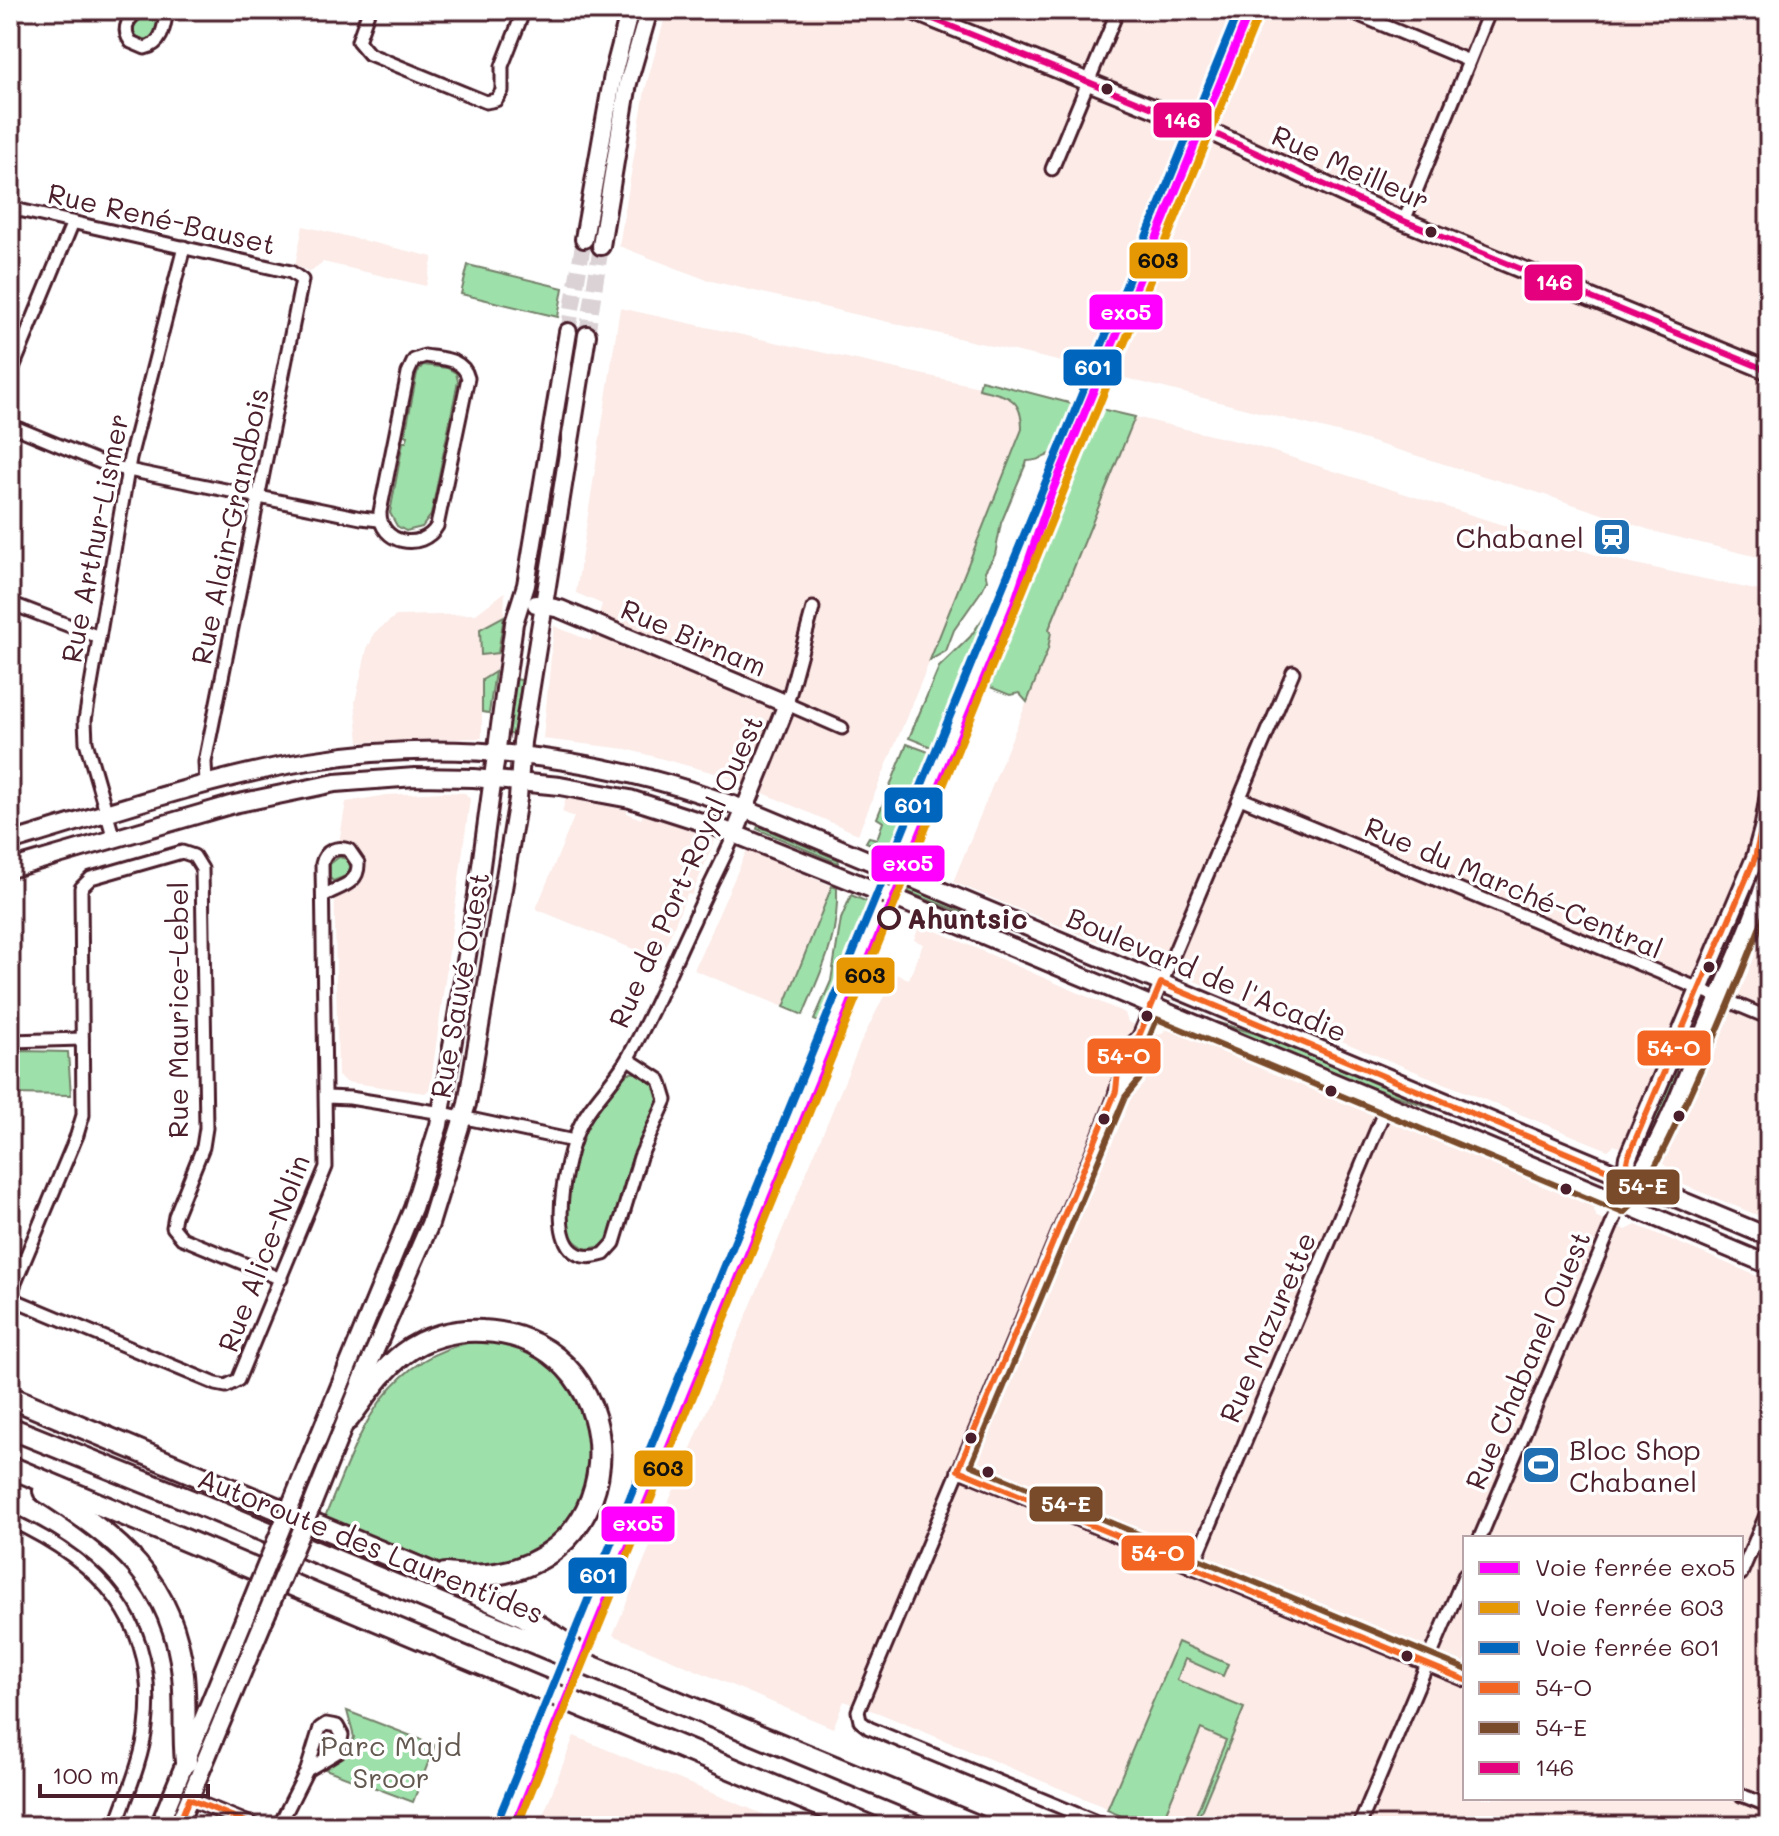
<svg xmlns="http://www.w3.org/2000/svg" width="1779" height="1836" font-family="Mali,sans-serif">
<rect width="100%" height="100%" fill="#fff"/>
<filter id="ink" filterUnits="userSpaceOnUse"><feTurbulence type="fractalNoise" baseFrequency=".0125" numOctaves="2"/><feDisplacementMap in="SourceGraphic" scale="16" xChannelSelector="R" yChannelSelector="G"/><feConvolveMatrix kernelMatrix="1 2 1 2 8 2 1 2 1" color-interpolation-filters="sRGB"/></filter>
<g filter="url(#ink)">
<!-- built -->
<g fill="#fcebe7" fill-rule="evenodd">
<polygon points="667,10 1769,10 1769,553 1758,557 1656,532 1536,492 1349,435 1062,362 707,280 619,246 645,90"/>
<polygon points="303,226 433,257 426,286 323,262 310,272 295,265"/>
<polygon points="620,308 1038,400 858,834 722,775 626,749 543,739 554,626 591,641 602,604 576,593"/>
<polygon points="1135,417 1252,445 1603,557 1769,593 1769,1220 1674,1181 1665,1165 1614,1145 1608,1150 1187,978 1185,968 1154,955 1147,962 953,882 1048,650 1048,629"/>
<polygon points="505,592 504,616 489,713 482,713 482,738 359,742 355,702 368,644 370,644 374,633 396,616 476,614"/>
<polygon points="443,792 465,793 470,799 430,1089 425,1093 346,1082 338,1076 334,873 346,802 387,795"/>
<polygon points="566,798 627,810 627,813 641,819 643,814 660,819 715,839 692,895 687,894 660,960 536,909 574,817 562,812"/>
<polygon points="747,850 832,886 784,1007 694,970"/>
<path d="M 920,924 L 1125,1013 L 1128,1022 L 1160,1035 L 1168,1028 L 1593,1207 L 1597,1218 L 1626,1230 L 1636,1225 L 1769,1281 L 1769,1826 L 1150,1826 L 879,1713 L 844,1701 L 833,1728 L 613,1635 L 861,1042 L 895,974 L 909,979 L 923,944 L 914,940 ZM 1465,1538 L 1741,1538 L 1741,1798 L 1465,1798 Z"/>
<polygon points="574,1736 792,1826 539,1826"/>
</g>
<!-- green -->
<g fill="#9ee0aa" stroke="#74806a" stroke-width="2">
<polygon points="156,10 159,16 154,34 148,39 139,39 134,32 134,25 151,11"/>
<polygon points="468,265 563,288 558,317 461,294"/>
<polygon points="423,365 447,368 456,373 458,381 431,515 422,527 406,531 397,526 390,513 403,442 406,442 408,436 405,435 417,373"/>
<path d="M 981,380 L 1069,403 L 1073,406 C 1081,433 1054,460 1027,461 L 1001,523 L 995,555 L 985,571 L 987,580 L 982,590 L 954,630 L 946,651 L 930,660 L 1022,429 C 1022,396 1006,396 979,389 Z"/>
<polygon points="1092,407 1135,417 1049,629 1051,632 1048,649 1027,702 1019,693 1010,695 990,687"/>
<polygon points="992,605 998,608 939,750 909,738 939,667 970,637"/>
<polygon points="504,616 498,653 481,655 480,629"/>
<polygon points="495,672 489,713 482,712 482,680"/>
<polygon points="514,679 522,680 513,735 507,733"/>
<polygon points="907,744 937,755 896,855 866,842 869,837 877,839 883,822 877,818"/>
<polygon points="758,826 839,860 838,863 757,829"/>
<polygon points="1766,841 1769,845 1741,930 1746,900"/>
<polygon points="339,857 347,859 351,869 346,876 333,881 330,878 330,864"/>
<path d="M 832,886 L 837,888 C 839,940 821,970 803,1015 L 784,1007 Z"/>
<polygon points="910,889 932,897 1004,929 908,892"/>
<polygon points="851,895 877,906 829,1026 814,1020 831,981 841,919"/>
<polygon points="1219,1023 1264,1036 1435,1109 1358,1083 1219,1025"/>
<polygon points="23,1051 68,1052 71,1095 10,1094 10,1053"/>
<polygon points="1677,1065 1673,1091 1638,1157"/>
<path d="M 629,1073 C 643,1071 658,1081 660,1096 C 662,1112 639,1142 632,1158 C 622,1186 623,1225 602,1246 L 587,1249 C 575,1244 566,1234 566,1220 C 565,1204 576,1148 583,1133 C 592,1113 611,1086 629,1073 Z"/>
<path d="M 472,1342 L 503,1343 L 530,1350 L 586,1400 L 592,1480 L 571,1525 L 518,1563 L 444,1565 L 324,1519 C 357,1442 379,1360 472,1342 Z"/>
<polygon points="1178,1642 1228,1664 1223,1676 1185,1659 1177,1680 1244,1708 1197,1821 1193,1822 1226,1740 1201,1729 1160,1826 1145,1826 1107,1810"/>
<polygon points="347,1711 435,1745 413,1802 325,1769 349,1753 354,1737"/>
</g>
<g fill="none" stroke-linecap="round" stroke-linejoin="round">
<!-- secondary-tunnel -->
<g stroke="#dbd2d5" stroke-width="16" stroke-dasharray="16 8" stroke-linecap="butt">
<polyline points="568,332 584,239"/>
<polyline points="587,335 601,246"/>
</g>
<!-- street casing -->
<g stroke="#4a1f2b" stroke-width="17">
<g id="street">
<path d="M 139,10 C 128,19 121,29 131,42 L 145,48 C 163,44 164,26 167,10"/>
<polyline points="369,10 358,41 369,54 486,102 496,100 502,91 502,66 524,10"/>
<polyline points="1347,10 1469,61"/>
<polyline points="1052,169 1118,10"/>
<polyline points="10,208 291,272 302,280 205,762 206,784"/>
<polyline points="1404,221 1490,10"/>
<path d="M 425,356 C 442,359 463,358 468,378 L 437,526 C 422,552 379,544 380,512 L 408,373 L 414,360 Z"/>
<polyline points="10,375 73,222"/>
<polyline points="10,425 109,466 361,518 379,520"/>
<polyline points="10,603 99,637"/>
<polyline points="813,608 787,704 842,728"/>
<polyline points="1240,798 1769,1018"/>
<polyline points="114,839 86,742 85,720 130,458 184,247"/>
<polyline points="10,1041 82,1039"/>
<path d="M 628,1059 L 660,1080 L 666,1100 L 640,1157 L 614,1243 L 604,1254 C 538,1275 565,1164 576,1135 C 587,1104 615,1083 630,1054 C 654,1011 672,966 693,922 C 706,892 722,863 735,833"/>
<path d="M 1116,1091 C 1131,1075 1140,1059 1139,1036"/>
<polyline points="327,1097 350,1098 442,1113 574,1141"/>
<polyline points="10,1295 77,1135 83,1115 81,888 91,878 182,852 194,856 202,869 206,1128 203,1147 175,1216 173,1227 182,1238 281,1279"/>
<path d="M 10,1298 L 216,1384 L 226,1386 L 238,1380 L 326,1167 L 322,864 C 325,850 337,846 349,850 L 358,863 C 359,885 339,886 323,896"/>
<polyline points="958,1470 1465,1680"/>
<path d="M 10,1520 C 99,1561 159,1621 146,1727 C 142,1761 127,1794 116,1826"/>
<polyline points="1480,1538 1621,1203"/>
<polyline points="1192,1568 1387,1105"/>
<polyline points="1741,1574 1769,1508"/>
<polyline points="1741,1795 1769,1806"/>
<polyline points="189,1799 256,1826"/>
<polyline points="279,1826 307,1770 320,1728 326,1724 337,1726 342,1735 339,1751 307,1770"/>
<path d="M 1106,1826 L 869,1728 L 860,1721 L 858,1711 L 1088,1162 C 1097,1140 1107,1118 1115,1095 C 1124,1070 1116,1060 1139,1036 L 1293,672"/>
<polyline points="1359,1826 1465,1574"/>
</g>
</g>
<!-- secondary casing -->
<g stroke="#4a1f2b" stroke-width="22">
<g id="secondary">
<polyline points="911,10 1207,130 1392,216 1769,371"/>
<polyline points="584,239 613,75 630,10"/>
<polyline points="601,246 628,83 649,10"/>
<polyline points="536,604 560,609 787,704 735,833"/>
<path d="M 10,842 C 109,813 208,778 309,761 C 463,735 619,759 762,816 L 1769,1237"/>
<polyline points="10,869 234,804 335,783 415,777 474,778 560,786 630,799 717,827 907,903 1769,1265"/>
<path d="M 1631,1188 C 1666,1136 1687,1074 1711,1017 C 1731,968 1755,920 1769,869"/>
<polyline points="1621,1203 1628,1157 1755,858 1764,825 1769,794"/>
<polyline points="292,1502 413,1208 439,1125 477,895 514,623 526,585 568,332"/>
<polyline points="310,1510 365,1373 430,1224 467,1104 518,799 522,742 587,335"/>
<polyline points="159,1826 250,1605"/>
<polyline points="178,1826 267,1613"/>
</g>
</g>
<!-- highway casing -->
<g stroke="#4a1f2b" stroke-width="26">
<g id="highway">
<polyline points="10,1397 429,1572 524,1616 572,1648"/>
<path d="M 348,1419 C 365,1397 381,1371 403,1354 C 425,1337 455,1329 483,1331 C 646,1339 642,1598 445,1574"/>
<polyline points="10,1428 199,1504 977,1826"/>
<polyline points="10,1467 869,1826"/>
<path d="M 44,1491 C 118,1539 173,1580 183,1675 C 186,1704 183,1733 186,1762"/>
</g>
</g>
<!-- street -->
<use href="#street" stroke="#fff" stroke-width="11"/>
<!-- secondary -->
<use href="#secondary" stroke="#fff" stroke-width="16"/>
<!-- highway -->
<use href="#highway" stroke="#fff" stroke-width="20"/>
<!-- secondary-bridge casing -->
<g stroke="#4a1f2b" stroke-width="22" stroke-linecap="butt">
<g id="secondary-bridge">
<polyline points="250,1605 292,1502"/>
<polyline points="267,1613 310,1510"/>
</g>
</g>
<!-- secondary-bridge -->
<use href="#secondary-bridge" stroke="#fff" stroke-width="16"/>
<!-- bus-1 casing -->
<g stroke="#fff" stroke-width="12">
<g id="bus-1">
<polyline points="1465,1680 958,1470 1116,1091 1118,1072 1128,1047 1139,1036 1161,983 1624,1177 1628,1157 1755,858 1769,794"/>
<polyline points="178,1826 189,1799 256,1826"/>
</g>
</g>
<!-- bus-2 casing -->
<g stroke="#fff" stroke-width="12">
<path id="bus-2" d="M 1465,1669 L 971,1465 L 1125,1097 L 1139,1080 L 1150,1055 L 1149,1038 L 1157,1019 L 1623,1213 C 1653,1196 1753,948 1769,902"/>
</g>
<!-- bus-3 casing -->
<g stroke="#fff" stroke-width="12">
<polyline id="bus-3" points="911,10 1207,130 1392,216 1769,371"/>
</g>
<!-- bus-1 -->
<use href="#bus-1" stroke="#f26522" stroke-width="6"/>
<!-- bus-2 -->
<use href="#bus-2" stroke="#7a4b2a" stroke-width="6"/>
<!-- bus-3 -->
<use href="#bus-3" stroke="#e5007d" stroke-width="6"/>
<!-- rail-1 casing -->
<g stroke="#fff" stroke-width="14">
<polyline id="rail-1" points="514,1826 1012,609 1050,497 1250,10"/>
</g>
<!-- rail-2 casing -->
<g stroke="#fff" stroke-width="14">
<polyline id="rail-2" points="517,1826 1259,14"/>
</g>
<!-- rail-3 casing -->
<g stroke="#fff" stroke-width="14">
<polyline id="rail-3" points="497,1822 1239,10"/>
</g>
<!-- rail-1 -->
<use href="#rail-1" stroke="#f0f" stroke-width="8"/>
<!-- rail-2 -->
<use href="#rail-2" stroke="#e69804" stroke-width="8"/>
<!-- rail-3 -->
<use href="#rail-3" stroke="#0065bd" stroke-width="8"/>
</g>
</g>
<!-- icons -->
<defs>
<g id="station-square" transform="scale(2)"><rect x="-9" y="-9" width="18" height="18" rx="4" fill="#1f6fb2" stroke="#fff"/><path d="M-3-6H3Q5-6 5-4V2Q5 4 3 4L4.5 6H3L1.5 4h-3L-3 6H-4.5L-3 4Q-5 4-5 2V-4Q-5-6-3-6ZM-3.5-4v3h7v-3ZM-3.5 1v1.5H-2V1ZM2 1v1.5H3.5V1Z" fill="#fff"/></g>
<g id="stadium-square" transform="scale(2)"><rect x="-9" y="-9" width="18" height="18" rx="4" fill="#1f6fb2" stroke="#fff"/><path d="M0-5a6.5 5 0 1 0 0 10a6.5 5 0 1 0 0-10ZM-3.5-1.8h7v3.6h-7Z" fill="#fff"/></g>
</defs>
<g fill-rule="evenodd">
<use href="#station-square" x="1612" y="537"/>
<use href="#stadium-square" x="1541" y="1465"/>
</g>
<!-- markers -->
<g fill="#4a1f2b" stroke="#fff" stroke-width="3">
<circle cx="1107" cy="89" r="7"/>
<circle cx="1431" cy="232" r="7"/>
<circle cx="1709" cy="967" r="7"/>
<circle cx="1147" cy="1016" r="7"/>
<circle cx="1331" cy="1091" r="7"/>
<circle cx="1679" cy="1116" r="7"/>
<circle cx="1104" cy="1119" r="7"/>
<circle cx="1566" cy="1189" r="7"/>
<circle cx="971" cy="1438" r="7"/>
<circle cx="988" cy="1472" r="7"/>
<circle cx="1407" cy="1656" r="7"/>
</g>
<circle fill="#fff" stroke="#4a1f2b" stroke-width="4" cx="889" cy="918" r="10"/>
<g text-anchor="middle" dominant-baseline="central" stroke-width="7" stroke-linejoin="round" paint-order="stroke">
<!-- street labels -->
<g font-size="28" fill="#4a1f2b" stroke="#fff">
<text transform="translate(1351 167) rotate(24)">Rue Meilleur</text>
<text transform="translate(162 218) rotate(13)">Rue René-Bauset</text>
<text transform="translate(229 526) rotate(-78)">Rue Alain-Grandbois</text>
<text transform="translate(94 538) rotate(-79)">Rue Arthur-Lismer</text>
<text transform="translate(694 637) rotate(23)">Rue Birnam</text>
<text transform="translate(685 871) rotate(-66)">Rue de Port-Royal Ouest</text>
<text transform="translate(1514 887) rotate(23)">Rue du Marché-Central</text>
<text transform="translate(1207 974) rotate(23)">Boulevard de l'Acadie</text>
<text transform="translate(459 985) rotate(-80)">Rue Sauvé Ouest</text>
<text transform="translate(177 1010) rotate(-90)">Rue Maurice-Lebel</text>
<text transform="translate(263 1253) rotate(-69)">Rue Alice-Nolin</text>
<text transform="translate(1267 1327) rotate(-67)">Rue Mazurette</text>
<text transform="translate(1527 1360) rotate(-67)">Rue Chabanel Ouest</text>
<text transform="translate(371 1545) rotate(22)">Autoroute des Laurentides</text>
</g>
<!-- poi labels -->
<g font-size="28" fill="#4a1f2b" stroke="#fff" text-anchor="end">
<text x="1584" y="537">Chabanel</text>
<text x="1569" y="1449" text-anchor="start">Bloc Shop<tspan x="1569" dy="32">Chabanel</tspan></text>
</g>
<!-- stop labels -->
<g font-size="28" font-weight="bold" fill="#4a1f2b" stroke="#fff" text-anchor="start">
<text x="907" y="918">Ahuntsic</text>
</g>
<!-- park labels -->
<g font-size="28" fill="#635951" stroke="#fff">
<text x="391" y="1745">Parc Majd<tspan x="391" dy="32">Sroor</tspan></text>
</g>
</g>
<g stroke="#fff" stroke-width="3">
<rect x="1152" y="101" width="61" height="38" rx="8" fill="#e5007d"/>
<rect x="1128" y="241" width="61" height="39" rx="8" fill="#e69804"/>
<rect x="1523" y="263" width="61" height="39" rx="8" fill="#e5007d"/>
<rect x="1088" y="293" width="76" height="38" rx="8" fill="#f0f"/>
<rect x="1062" y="348" width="61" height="39" rx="8" fill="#0065bd"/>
<rect x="883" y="786" width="61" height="38" rx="8" fill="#0065bd"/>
<rect x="870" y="844" width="76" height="39" rx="8" fill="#f0f"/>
<rect x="835" y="956" width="61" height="39" rx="8" fill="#e69804"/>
<rect x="1636" y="1029" width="76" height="38" rx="8" fill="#f26522"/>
<rect x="1086" y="1037" width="76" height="38" rx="8" fill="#f26522"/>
<rect x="1605" y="1168" width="76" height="38" rx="8" fill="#7a4b2a"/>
<rect x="633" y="1449" width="61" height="39" rx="8" fill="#e69804"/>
<rect x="1028" y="1485" width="76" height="38" rx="8" fill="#7a4b2a"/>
<rect x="600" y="1505" width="76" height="38" rx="8" fill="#f0f"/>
<rect x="1120" y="1534" width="76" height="38" rx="8" fill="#f26522"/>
<rect x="567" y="1556" width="61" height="39" rx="8" fill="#0065bd"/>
</g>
<g font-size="22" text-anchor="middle" font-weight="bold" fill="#fff">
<text x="1182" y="128">146</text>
<text x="1554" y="290">146</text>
<text x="1126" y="320">exo5</text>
<text x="1093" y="375">601</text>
<text x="913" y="813">601</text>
<text x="908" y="871">exo5</text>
<text x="1674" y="1056">54-O</text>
<text x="1124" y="1064">54-O</text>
<text x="1643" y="1194">54-E</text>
<text x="1066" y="1512">54-E</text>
<text x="638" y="1531">exo5</text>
<text x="1158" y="1561">54-O</text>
<text x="598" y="1583">601</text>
</g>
<g font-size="22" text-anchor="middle" font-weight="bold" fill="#111">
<text x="1158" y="268">603</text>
<text x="865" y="983">603</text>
<text x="663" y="1476">603</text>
</g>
<!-- margin -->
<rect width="1779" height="1836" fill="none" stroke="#fff" stroke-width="40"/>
<rect x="20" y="20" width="1739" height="1796" fill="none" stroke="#4a1f2b" stroke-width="3" filter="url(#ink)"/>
<!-- legend -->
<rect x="1463" y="1536" width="280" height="264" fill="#ffffff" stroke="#b7a5aa" stroke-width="2"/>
<rect x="1479" y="1562" width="40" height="12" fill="#ff00ff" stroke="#b7a5aa" stroke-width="2"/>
<text x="1535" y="1576" font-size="24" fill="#4a1f2b">Voie ferrée exo5</text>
<rect x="1479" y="1602" width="40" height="12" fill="#e69804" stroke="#b7a5aa" stroke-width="2"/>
<text x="1535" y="1616" font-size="24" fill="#4a1f2b">Voie ferrée 603</text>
<rect x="1479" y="1642" width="40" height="12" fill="#0065bd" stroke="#b7a5aa" stroke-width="2"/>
<text x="1535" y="1656" font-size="24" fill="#4a1f2b">Voie ferrée 601</text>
<rect x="1479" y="1682" width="40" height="12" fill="#f26522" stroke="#b7a5aa" stroke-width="2"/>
<text x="1535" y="1696" font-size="24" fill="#4a1f2b">54-O</text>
<rect x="1479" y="1722" width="40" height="12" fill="#7a4b2a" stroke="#b7a5aa" stroke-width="2"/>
<text x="1535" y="1736" font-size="24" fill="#4a1f2b">54-E</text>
<rect x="1479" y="1762" width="40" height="12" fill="#e5007d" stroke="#b7a5aa" stroke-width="2"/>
<text x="1535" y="1776" font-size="24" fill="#4a1f2b">146</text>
<!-- scale -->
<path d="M40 1784v12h168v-12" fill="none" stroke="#4a1f2b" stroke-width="4"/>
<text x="52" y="1784" font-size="24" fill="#4a1f2b" stroke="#ffffff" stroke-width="6" paint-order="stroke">100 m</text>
</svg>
